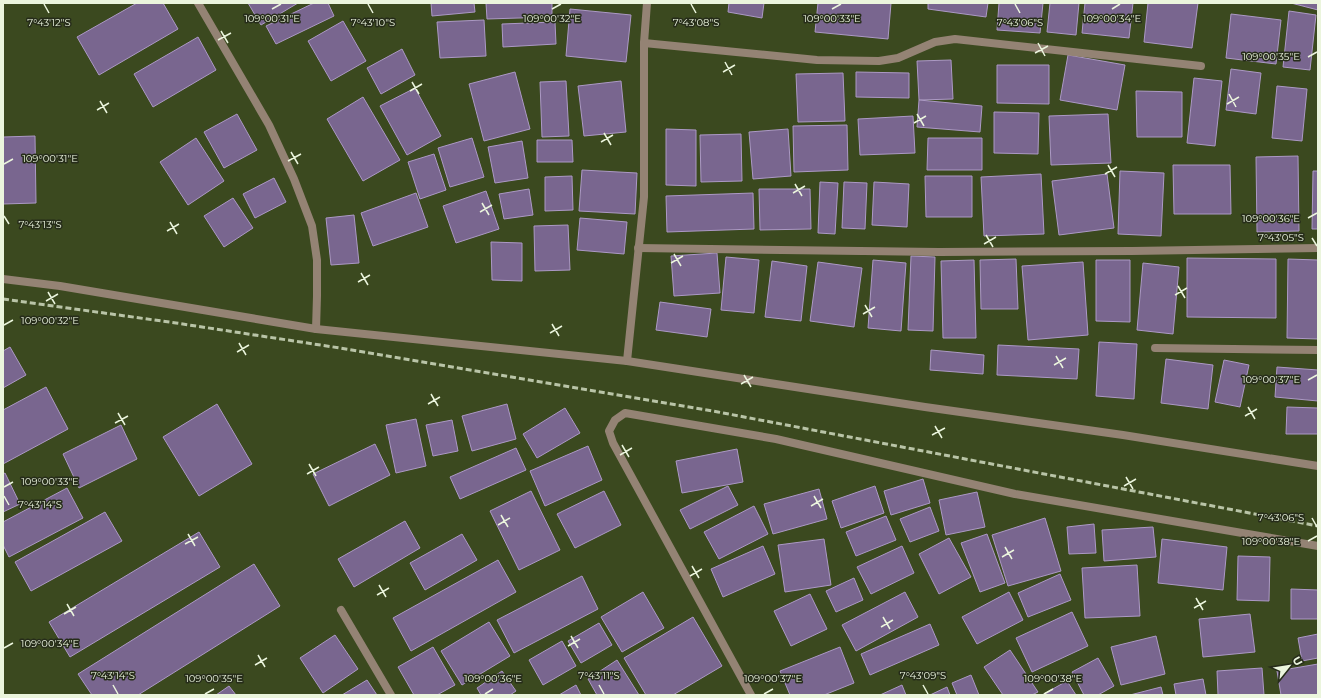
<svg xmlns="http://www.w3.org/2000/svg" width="1321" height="698" font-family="Montserrat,sans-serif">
<rect width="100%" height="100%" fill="#3b491f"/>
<!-- building -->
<g fill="#79668f" stroke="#ac99c5">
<polygon points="137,3 163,3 178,29 99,75 77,37"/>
<polygon points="248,3 298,3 261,25"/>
<polygon points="314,3 328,3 334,16 276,44 266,26"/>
<polygon points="431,3 474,3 475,12 432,16"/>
<polygon points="486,3 552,3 552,17 487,19"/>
<polygon points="729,3 764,3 762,18 728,12"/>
<polygon points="818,3 891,3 888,39 815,32"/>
<polygon points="928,3 988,3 986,17 928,9"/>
<polygon points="999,3 1043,3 1040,33 997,30"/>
<polygon points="1050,3 1079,3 1076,35 1047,32"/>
<polygon points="1085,3 1133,3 1129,38 1082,33"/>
<polygon points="1148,3 1198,3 1192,48 1144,42"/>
<polygon points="1291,3 1318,3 1318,10"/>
<polygon points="570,9 631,15 626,62 566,56"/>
<polygon points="1289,11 1316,15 1310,70 1283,67"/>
<polygon points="1231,14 1281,20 1276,64 1226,58"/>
<polygon points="484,20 486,56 440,58 437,22"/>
<polygon points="343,21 366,61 331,81 308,41"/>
<polygon points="555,22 556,44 503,47 502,24"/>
<polygon points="198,37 216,70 153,107 134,74"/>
<polygon points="402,49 415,75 381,94 367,68"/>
<polygon points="1068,55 1125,65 1117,110 1060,100"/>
<polygon points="951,60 953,99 919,100 917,61"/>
<polygon points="997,65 1049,65 1049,104 997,103"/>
<polygon points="1231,69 1261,73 1256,114 1226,110"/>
<polygon points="515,72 530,129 484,141 469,84"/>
<polygon points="856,72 909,73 909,98 856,97"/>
<polygon points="843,73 845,121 798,122 796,74"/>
<polygon points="1194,78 1222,81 1215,146 1187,143"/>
<polygon points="566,81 569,136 542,137 540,82"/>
<polygon points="621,81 626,132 584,136 578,86"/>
<polygon points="1277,86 1307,89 1302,141 1272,138"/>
<polygon points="415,88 441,136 407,155 380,106"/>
<polygon points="1136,91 1182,92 1182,137 1137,137"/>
<polygon points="363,97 400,160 363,181 327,119"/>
<polygon points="919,100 982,106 980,132 917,127"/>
<polygon points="994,112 1039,113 1038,154 994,153"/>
<polygon points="237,114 257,150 224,168 204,132"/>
<polygon points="1108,114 1111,163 1051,165 1049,116"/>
<polygon points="913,116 915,153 860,155 858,119"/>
<polygon points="847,125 848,170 794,172 793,126"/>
<polygon points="666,129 696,130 696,186 666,185"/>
<polygon points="788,129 791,176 753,179 749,132"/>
<polygon points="741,134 742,181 701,182 700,135"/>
<polygon points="35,136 36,203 3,204 3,137"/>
<polygon points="196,138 224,181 188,205 160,162"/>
<polygon points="472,138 484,177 450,187 438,148"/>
<polygon points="928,138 982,138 982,170 927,170"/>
<polygon points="537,140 572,140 573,162 537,162"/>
<polygon points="522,141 528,178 495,183 488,147"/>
<polygon points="434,154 446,190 420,199 408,162"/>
<polygon points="1298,156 1299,231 1257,232 1256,157"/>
<polygon points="1173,165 1230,165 1231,214 1174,214"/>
<polygon points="582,170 637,173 635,214 579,211"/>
<polygon points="1120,171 1164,173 1161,236 1118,234"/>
<polygon points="1313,171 1318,171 1318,229 1312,229"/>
<polygon points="1041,174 1044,234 984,236 981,177"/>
<polygon points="1107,174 1114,228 1059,235 1052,181"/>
<polygon points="572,176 573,210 545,211 545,177"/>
<polygon points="925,176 972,176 972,217 926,217"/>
<polygon points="274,178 286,202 255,218 243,194"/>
<polygon points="820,182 838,183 835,234 818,233"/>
<polygon points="844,182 867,183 865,229 842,228"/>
<polygon points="874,182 909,184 907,227 872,225"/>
<polygon points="529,189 533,215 504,219 499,194"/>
<polygon points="759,189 810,189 811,229 760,230"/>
<polygon points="486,191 499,229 456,243 443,206"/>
<polygon points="416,193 428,227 373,246 361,213"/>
<polygon points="753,193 754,229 667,232 666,196"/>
<polygon points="233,198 253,228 224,247 204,216"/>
<polygon points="354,215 359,263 331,265 326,218"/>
<polygon points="580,218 627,222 624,254 577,250"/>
<polygon points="568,225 570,270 535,271 534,226"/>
<polygon points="491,242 522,243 522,281 492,280"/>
<polygon points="717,253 720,293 674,296 671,256"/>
<polygon points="911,256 935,257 933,331 908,330"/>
<polygon points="726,257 759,260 754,313 721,310"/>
<polygon points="1187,258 1276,259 1276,318 1187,317"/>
<polygon points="1016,259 1018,309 981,309 980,260"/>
<polygon points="1288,259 1318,260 1318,339 1287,338"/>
<polygon points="873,260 906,263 901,331 868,328"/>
<polygon points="974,260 976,338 943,338 941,261"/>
<polygon points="1096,260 1130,260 1130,322 1096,321"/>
<polygon points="772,261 807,266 801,321 765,317"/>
<polygon points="818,262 862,268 854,327 810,321"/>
<polygon points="1083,262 1088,335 1028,340 1022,266"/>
<polygon points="1143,263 1179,267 1173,334 1137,330"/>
<polygon points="660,302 711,309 707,337 656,330"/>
<polygon points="1099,342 1137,344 1134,399 1096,396"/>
<polygon points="998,345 1079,349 1077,379 997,375"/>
<polygon points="10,347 26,375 3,388 3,351"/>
<polygon points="931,350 984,355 983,374 930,370"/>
<polygon points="1166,359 1213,365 1208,409 1161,403"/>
<polygon points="1224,360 1249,365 1240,407 1215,402"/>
<polygon points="1277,367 1318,370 1318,401 1275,397"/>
<polygon points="46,387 68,429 3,464 3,410"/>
<polygon points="217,404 252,464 199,496 163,437"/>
<polygon points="507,404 516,439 472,451 462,416"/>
<polygon points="1287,407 1318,408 1318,434 1286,434"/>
<polygon points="565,408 580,433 537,458 523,434"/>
<polygon points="416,419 426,466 396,473 386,425"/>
<polygon points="452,420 458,451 433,456 426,425"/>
<polygon points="121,425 137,459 79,488 63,454"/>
<polygon points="375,444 390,475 329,506 313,474"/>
<polygon points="588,446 602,480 545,506 530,471"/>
<polygon points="516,448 526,470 460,499 450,477"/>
<polygon points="737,449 743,482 682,493 676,461"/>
<polygon points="5,473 20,504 3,512 3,474"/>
<polygon points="923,479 930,503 891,515 884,491"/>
<polygon points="728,486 738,505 690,529 680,510"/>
<polygon points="875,486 884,513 841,528 832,501"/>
<polygon points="67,488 83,518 9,557 3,545 3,522"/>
<polygon points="819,489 827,519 773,534 764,504"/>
<polygon points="531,491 560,550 519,570 490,511"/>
<polygon points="604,491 621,525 575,548 557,514"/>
<polygon points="977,492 985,527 946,535 939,500"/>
<polygon points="754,506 768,534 719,559 704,532"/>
<polygon points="930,507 939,531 910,542 900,519"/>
<polygon points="105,512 122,541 31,591 15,562"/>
<polygon points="886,516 896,540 856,556 846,532"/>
<polygon points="1045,518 1061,571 1008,586 992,535"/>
<polygon points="405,521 420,548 354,587 338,559"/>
<polygon points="1094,524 1096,553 1069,554 1067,527"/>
<polygon points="1153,527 1156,557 1104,561 1102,530"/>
<polygon points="199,532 220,567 70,657 49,622"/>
<polygon points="462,534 477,560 425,590 410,563"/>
<polygon points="987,534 1005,583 980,592 961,543"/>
<polygon points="949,538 971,577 939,594 919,554"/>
<polygon points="824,539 831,585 785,592 778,545"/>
<polygon points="1162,539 1227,547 1223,590 1158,583"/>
<polygon points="763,546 775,574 723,597 711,569"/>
<polygon points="902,546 914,573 871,594 857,567"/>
<polygon points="1238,556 1270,557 1269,601 1237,600"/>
<polygon points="498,560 516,592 411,651 393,618"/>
<polygon points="254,564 280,606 138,695 92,695 78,674"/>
<polygon points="1137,565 1140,616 1085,618 1082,568"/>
<polygon points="1060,574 1071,600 1028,617 1018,593"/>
<polygon points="582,576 598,609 514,653 497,620"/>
<polygon points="854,578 863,600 836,612 826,591"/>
<polygon points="1291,589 1318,590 1318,619 1291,619"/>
<polygon points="643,592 664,628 622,652 601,617"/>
<polygon points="905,592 918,617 856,651 842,625"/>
<polygon points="1009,592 1023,620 977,644 962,617"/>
<polygon points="810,594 827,629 791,646 774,611"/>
<polygon points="1072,612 1088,646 1032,672 1016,638"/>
<polygon points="1250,614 1255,652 1203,657 1199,619"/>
<polygon points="693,617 722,666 673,695 646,695 624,658"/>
<polygon points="489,622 510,656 462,685 441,651"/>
<polygon points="599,623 612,645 581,663 568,641"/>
<polygon points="930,624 939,645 870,675 861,654"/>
<polygon points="1318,634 1318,658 1302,661 1298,638"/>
<polygon points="335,635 358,669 323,693 300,658"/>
<polygon points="1156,636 1165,674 1121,685 1111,647"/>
<polygon points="562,641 576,666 543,685 529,660"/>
<polygon points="433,647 455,685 437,695 414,695 398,667"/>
<polygon points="840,647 854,683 824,695 790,695 780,671"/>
<polygon points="1010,650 1038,692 1032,695 1003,695 984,667"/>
<polygon points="1098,658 1114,686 1098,695 1084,695 1072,672"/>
<polygon points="617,660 639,695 597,695 588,679"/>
<polygon points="1318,664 1318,695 1281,695 1277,671"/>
<polygon points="1262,668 1264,695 1218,695 1217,671"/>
<polygon points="502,671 516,691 510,695 481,695 477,688"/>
<polygon points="971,675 979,695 957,695 952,683"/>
<polygon points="1203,679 1206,695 1176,695 1174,684"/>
<polygon points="367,680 377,695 342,695"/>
<polygon points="1067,681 1076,695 1042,695"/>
<polygon points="576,685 581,695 559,695"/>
<polygon points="902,685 906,695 880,695"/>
<polygon points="229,686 236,695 216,695"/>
<polygon points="947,687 950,695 930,695"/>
<polygon points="1161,687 1163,695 1130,695"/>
</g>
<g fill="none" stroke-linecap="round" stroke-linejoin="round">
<!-- street -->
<g stroke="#948374" stroke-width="8">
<polyline points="198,3 269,125 294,179 312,226 317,260 317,296 316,329"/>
<polyline points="644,43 817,60 879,61 898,58 935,42 955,39 1201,66"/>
<polyline points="638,248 939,252 1132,251 1318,248"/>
<polyline points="3,279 60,286 316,329 627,361 925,407 1123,435 1318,466"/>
<polyline points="1155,348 1318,350"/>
<polyline points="627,361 644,197 644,43 647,3"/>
<polyline points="341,610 391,695"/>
<polyline points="751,695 613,443 609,431 615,420 625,413 776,439 1015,494 1318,546"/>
</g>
<!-- rail -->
<polyline stroke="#b9c4a7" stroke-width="3" stroke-dasharray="6 3" stroke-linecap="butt" points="3,299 176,323 340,348 718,412 1318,526"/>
</g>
<!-- ticks -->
<path fill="none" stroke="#ebf5dd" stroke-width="1.5" d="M 44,4 L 49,13M 368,4 L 373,13M 691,4 L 696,13M 1015,4 L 1020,13M 272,9 L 281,4M 552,9 L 561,4M 832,9 L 841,4M 1112,9 L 1120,4M 221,31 L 228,43M 218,40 L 231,33M 1038,43 L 1045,56M 1035,53 L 1048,46M 1308,57 L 1317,52M 725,62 L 732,75M 723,72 L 735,65M 412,82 L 419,94M 410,91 L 422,84M 1229,94 L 1236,107M 100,101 L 107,113M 1227,104 L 1239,97M 97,110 L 109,103M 917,114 L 924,126M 914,123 L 926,116M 604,133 L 611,145M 601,142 L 613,135M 291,152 L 298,164M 288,161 L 301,154M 4,164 L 13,159M 1108,165 L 1115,177M 1105,174 L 1117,167M 795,184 L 802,196M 793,193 L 805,186M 482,203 L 489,215M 480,212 L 492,205M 4,216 L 9,224M 1308,218 L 1317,213M 170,222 L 177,234M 167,231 L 179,224M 986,235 L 993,247M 1312,238 L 1317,246M 984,244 L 996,237M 674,254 L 681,266M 671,263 L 683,256M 361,273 L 368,285M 358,282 L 370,275M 1178,286 L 1185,298M 48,292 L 55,304M 1175,295 L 1187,288M 46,301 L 58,294M 865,305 L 872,317M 863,314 L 875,307M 552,324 L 559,336M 4,325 L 13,320M 550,333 L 562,326M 239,343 L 246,355M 237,352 L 249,345M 1056,356 L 1063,368M 1054,365 L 1066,358M 744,375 L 751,387M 1308,380 L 1317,375M 741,384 L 753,377M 431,394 L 438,406M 428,404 L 440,397M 1248,407 L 1255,419M 118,413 L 125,425M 1245,416 L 1257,409M 115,423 L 128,416M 935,426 L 942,438M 932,435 L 945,428M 622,445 L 629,457M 620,455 L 632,448M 309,464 L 316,476M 307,474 L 319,467M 1126,477 L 1133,489M 1124,486 L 1136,479M 4,487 L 13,482M 4,496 L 9,505M 814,496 L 821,508M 811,506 L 823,499M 501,515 L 508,527M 1312,518 L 1317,527M 498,525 L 510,518M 188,534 L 195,546M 1308,541 L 1317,536M 185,544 L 198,537M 1005,547 L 1012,559M 1002,557 L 1014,550M 692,566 L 699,578M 690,576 L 702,569M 379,585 L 386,597M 377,595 L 389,588M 1196,598 L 1203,610M 67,604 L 74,616M 1194,608 L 1206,601M 64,614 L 76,607M 883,617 L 890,629M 881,627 L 893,620M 571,636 L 578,648M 568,646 L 580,639M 4,648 L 13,643M 258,655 L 265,667M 255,665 L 267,658M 113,685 L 118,694M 599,685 L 604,694M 923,685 L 928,694M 205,694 L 214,689M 485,694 L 493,689M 764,694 L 773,689M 1044,694 L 1053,689"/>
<g font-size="10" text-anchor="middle" fill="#ebf5dd" stroke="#262c1a" stroke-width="3" stroke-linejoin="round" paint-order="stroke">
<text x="272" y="22">109°00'31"E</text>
<text x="552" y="22">109°00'32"E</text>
<text x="832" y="22">109°00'33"E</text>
<text x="1112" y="22">109°00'34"E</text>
<text x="49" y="26">7°43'12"S</text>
<text x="373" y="26">7°43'10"S</text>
<text x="1020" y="26">7°43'06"S</text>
<text x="696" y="26">7°43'08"S</text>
<text x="1271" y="60">109°00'35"E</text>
<text x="50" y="162">109°00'31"E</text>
<text x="1271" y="222">109°00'36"E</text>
<text x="40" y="228">7°43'13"S</text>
<text x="1281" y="241">7°43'05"S</text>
<text x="50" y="324">109°00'32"E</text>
<text x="1271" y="383">109°00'37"E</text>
<text x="50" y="485">109°00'33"E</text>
<text x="40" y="508">7°43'14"S</text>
<text x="1281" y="521">7°43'06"S</text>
<text x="1271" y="545">109°00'38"E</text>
<text x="50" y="647">109°00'34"E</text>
<text x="113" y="679">7°43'14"S</text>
<text x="599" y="679">7°43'11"S</text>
<text x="923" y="679">7°43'09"S</text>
<text x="214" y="682">109°00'35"E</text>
<text x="493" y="682">109°00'36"E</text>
<text x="773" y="682">109°00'37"E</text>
<text x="1053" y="682">109°00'38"E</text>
</g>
<!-- border -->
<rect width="1321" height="698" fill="none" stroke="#ebf5dd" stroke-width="8"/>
<!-- north arrow -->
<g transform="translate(1289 666) rotate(60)" stroke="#262c1a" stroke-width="3" paint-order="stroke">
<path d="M0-3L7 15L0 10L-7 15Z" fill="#ebf5dd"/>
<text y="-6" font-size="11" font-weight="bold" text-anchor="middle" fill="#ebf5dd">U</text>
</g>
</svg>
